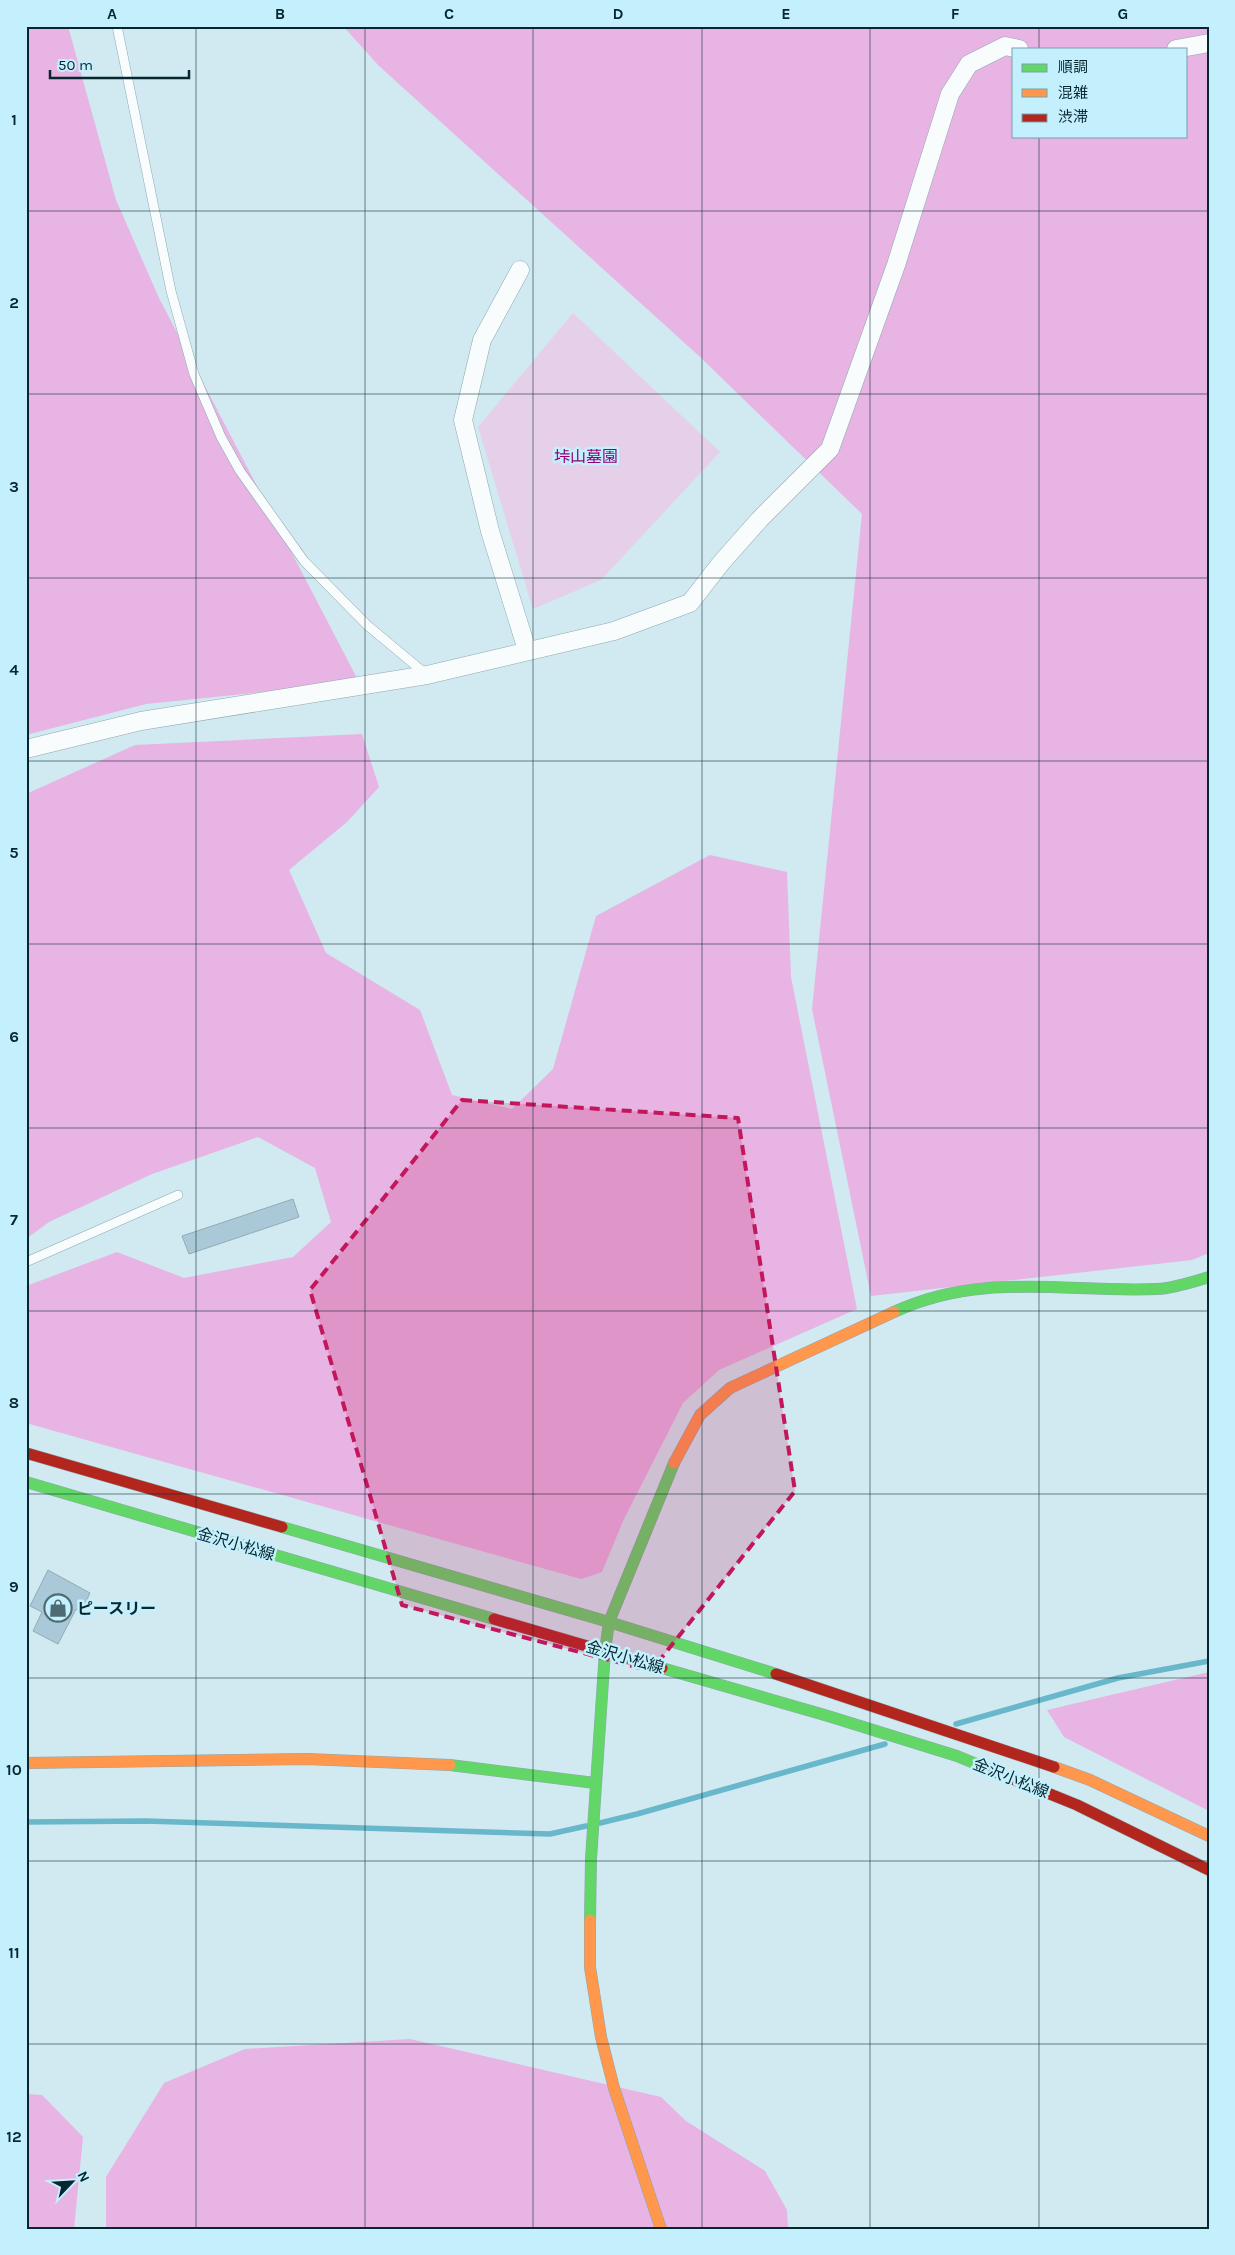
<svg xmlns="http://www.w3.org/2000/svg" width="1235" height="2255" font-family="Karla,'Noto Sans JP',sans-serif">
<rect width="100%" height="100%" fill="#d1e9f0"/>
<!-- green -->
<polygon fill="#e6cfe9" points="573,313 720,452 601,580 533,609 478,427"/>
<!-- forest -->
<g fill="#e7b4e4" fill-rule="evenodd">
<polygon points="26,26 68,26 116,200 159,298 359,682 146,704 26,735"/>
<path d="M 343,26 L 1209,26 L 1209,1253 L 1192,1260 L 871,1296 L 812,1009 L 862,514 L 699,356 L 378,65 ZM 1014,49 L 1186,49 L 1186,136 L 1014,136 Z"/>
<polygon points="362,734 379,787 347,822 289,870 326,953 420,1010 452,1095 512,1109 553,1069 596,916 710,855 787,872 791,977 857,1309 719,1370 683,1403 623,1521 602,1572 581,1579 26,1423 26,1286 117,1252 184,1278 293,1257 331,1222 315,1168 258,1137 152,1174 49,1222 26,1239 26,794 135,745"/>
<polygon points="1209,1672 1209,1811 1064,1737 1047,1710"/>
<polygon points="410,2039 661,2097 686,2121 765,2171 787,2210 788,2229 106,2229 106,2177 164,2083 245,2049"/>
<polygon points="26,2094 42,2095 83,2137 74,2229 26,2229"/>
</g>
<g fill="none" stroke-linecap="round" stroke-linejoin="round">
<!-- stream -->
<g stroke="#68b7cb" stroke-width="5.5">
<polyline points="956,1724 1118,1678 1209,1661"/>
<polyline points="26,1822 146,1821 550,1834 586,1826"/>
<polyline points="600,1823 637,1814 885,1744"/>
</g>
</g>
<!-- building -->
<g fill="#aac9d8" stroke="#95aab4">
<polygon points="293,1199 299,1217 189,1254 182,1236"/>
<polygon points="48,1570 90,1593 81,1612 76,1609 58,1644 33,1631 42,1612 30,1606"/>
</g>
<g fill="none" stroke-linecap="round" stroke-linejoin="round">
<!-- lane casing -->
<g stroke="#8ea8af" stroke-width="10">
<g id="lane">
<polyline points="117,26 171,291 194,374 221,437 240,471 304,561 367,625 427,675"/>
<polyline points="26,1262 178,1195"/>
</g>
</g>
<!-- street casing -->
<g stroke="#8ea8af" stroke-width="19">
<g id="street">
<polyline points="1176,49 1209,43"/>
<polyline points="520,270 482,340 463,420 490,531 527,650"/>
<polyline points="26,749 141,721 427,675 614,631 690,603 721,563 760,519 830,449 896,265 950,94 969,64 1005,46 1019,49"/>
</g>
</g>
<!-- fast casing -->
<g stroke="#8ea8af" stroke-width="12">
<g id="fast">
<path d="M 894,1312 C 982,1271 1066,1293 1157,1289 C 1175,1288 1192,1282 1209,1277"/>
<polyline points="26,1482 494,1619"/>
<polyline points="282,1527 609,1622 776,1674"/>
<polyline points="662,1668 828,1716 957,1756 986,1768"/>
<polyline points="450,1765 595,1783"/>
<polyline points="590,1920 591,1859 605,1651 609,1622 674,1463"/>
</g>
</g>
<!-- slow casing -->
<g stroke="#8ea8af" stroke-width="12">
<g id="slow">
<polyline points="674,1463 700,1415 730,1388 894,1312"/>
<polyline points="26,1763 307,1759 450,1765"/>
<polyline points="1054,1767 1090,1780 1209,1836"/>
<polyline points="590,1920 590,1967 601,2037 614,2088 661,2229"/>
</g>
</g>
<!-- jam casing -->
<g stroke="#8ea8af" stroke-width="12">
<g id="jam">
<polyline points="26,1453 282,1527"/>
<polyline points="494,1619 662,1668"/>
<polyline points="776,1674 1054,1767"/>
<polyline points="986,1768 1077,1805 1209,1870"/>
</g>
</g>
<!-- lane -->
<use href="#lane" stroke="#f8fcfd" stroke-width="9"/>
<!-- street -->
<use href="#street" stroke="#f8fcfd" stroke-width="18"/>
<!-- fast -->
<use href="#fast" stroke="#63d668" stroke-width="11"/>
<!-- slow -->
<use href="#slow" stroke="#ff974d" stroke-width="11"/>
<!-- jam -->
<use href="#jam" stroke="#b3261e" stroke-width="11"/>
</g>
<!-- marked area -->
<path fill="#c2185b" fill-opacity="0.2" stroke="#c2185b" stroke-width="4" stroke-dasharray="10 6" stroke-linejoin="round" d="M 462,1100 L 738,1118 L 795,1491 L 651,1671 L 402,1605 L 310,1290 Z"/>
<!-- grid -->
<path fill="none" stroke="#072730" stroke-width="1" stroke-opacity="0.55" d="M 196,26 L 196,2229M 365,26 L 365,2229M 533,26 L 533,2229M 702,26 L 702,2229M 870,26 L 870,2229M 1039,26 L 1039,49M 1039,136 L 1039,2229M 26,211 L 1209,211M 26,394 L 1209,394M 26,578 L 1209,578M 26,761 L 1209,761M 26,944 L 1209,944M 26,1128 L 1209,1128M 26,1311 L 1209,1311M 26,1494 L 1209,1494M 26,1678 L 1209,1678M 26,1861 L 1209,1861M 26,2044 L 1209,2044"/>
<!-- icons -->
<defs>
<g id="shop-ring" transform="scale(1.4375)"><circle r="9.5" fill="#c4f0fd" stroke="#4e6b73" stroke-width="1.5"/><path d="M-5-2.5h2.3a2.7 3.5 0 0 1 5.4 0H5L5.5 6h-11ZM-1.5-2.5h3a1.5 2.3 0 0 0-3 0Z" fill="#4e6b73"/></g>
</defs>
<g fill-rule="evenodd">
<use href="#shop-ring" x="58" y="1608"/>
</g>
<g text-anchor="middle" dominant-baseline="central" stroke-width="5" stroke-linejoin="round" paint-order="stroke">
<!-- park labels -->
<g font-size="16" fill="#920178" stroke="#c4f0fd">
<text x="586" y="456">垰山墓園</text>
</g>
<!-- street labels -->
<g font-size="16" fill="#072730" stroke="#c4f0fd">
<text transform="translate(236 1544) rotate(16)">金沢小松線</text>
<text transform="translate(625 1657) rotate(16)">金沢小松線</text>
<text transform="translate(1011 1778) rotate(22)">金沢小松線</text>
</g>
<!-- poi labels -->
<g font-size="16" font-weight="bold" fill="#072730" stroke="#c4f0fd" text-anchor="start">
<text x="77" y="1608">ピースリー</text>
</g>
</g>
<!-- border -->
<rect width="1235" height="2255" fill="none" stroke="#c4f0fd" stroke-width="55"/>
<!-- legend -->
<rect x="1012" y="48" width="175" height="90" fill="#c4f0fd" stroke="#78a0ab"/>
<rect x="1022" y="64" width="25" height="8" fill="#63d668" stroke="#78a0ab"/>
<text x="1058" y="72" font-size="15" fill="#072730">順調</text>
<rect x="1022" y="89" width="25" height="8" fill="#ff974d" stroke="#78a0ab"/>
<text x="1058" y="98" font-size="15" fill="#072730">混雑</text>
<rect x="1022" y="114" width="25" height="8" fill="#b3261e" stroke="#78a0ab"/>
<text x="1058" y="122" font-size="15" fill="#072730">渋滞</text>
<!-- north arrow -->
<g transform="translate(72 2182) rotate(65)" stroke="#c4f0fd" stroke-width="4" paint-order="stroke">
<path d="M0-4L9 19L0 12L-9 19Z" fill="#072730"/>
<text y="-8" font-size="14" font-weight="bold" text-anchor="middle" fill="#072730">N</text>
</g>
<!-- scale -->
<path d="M50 70v8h139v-8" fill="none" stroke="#072730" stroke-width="2.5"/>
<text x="58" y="70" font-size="15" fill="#072730" stroke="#c4f0fd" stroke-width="4" paint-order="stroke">50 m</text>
<rect x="28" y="28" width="1180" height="2200" fill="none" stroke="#072730" stroke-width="2"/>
<g font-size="16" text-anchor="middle" font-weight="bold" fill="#072730">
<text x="112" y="19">A</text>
<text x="280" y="19">B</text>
<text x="449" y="19">C</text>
<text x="618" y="19">D</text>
<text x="786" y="19">E</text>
<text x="955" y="19">F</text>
<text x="1123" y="19">G</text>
<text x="14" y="125">1</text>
<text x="14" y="308">2</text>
<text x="14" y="492">3</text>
<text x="14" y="675">4</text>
<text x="14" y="858">5</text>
<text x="14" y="1042">6</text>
<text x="14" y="1225">7</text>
<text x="14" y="1408">8</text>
<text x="14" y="1592">9</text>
<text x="14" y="1775">10</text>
<text x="14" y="1958">11</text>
<text x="14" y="2142">12</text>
</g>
</svg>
